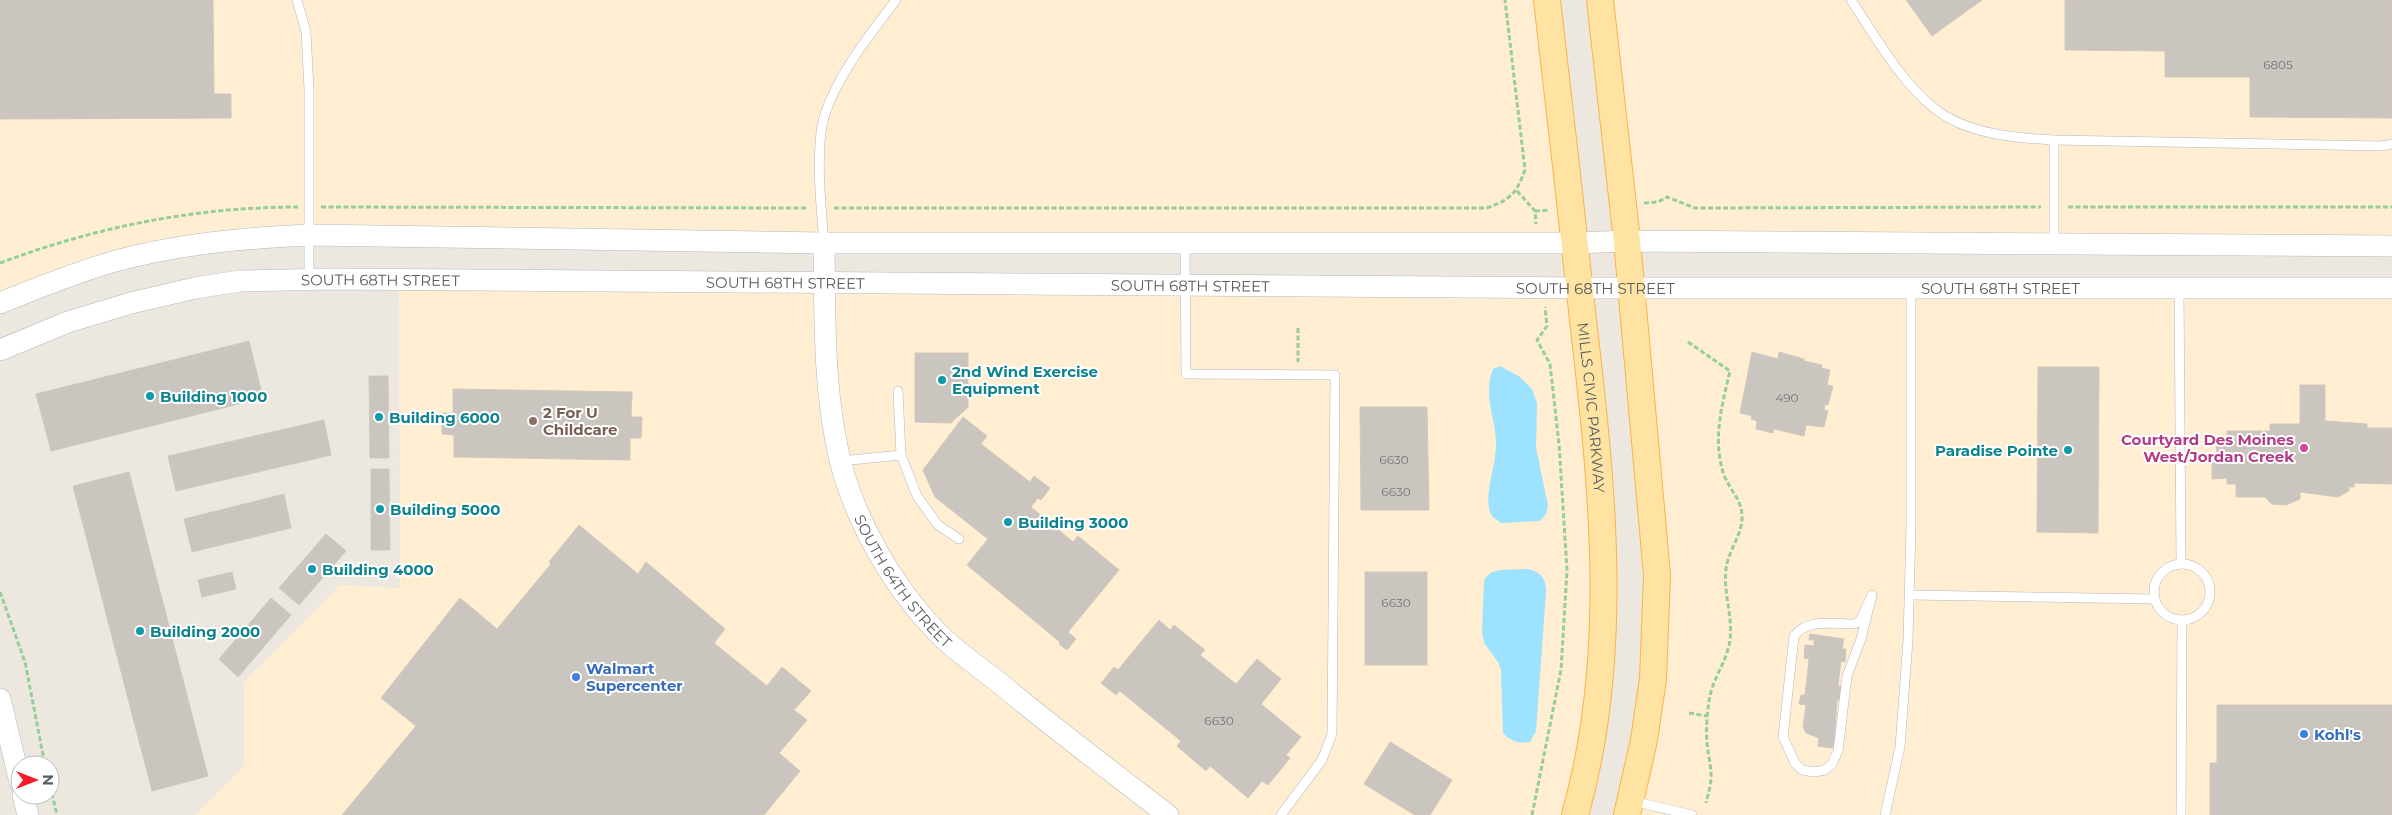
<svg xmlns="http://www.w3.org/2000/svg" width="2392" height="815" font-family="Montserrat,sans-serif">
<rect width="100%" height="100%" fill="#ede8df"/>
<!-- commercial -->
<g fill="#ffeed2">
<polygon points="0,0 1547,0 1575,243 309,235 172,248 0,303"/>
<polygon points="1600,0 2392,0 2392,246 1627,241"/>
<polygon points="399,278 1580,288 1602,538 1575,815 195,815 244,766 244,682 340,585 400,588"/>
<polygon points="1632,287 2392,288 2392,815 1627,815 1653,679"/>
</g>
<!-- water -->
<g fill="#9de2ff">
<path d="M 1500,366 L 1520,377 L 1532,389 L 1537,403 L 1536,448 L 1548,505 L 1546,514 L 1540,521 L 1501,523 C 1497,520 1492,517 1490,512 C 1484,495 1496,464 1496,446 C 1497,420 1482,397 1493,369 Z"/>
<path d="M 1528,569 C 1541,572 1546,578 1546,592 L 1536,731 L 1530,742 C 1518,744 1511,741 1503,733 L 1501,670 L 1498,662 L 1484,643 L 1482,632 L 1484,580 L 1490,573 L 1499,570 Z"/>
</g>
<!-- building -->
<g fill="#cac5be" stroke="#d2c8bd">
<polygon points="0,0 213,0 214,94 231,94 231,118 0,119"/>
<polygon points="1906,0 1982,0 1932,36"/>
<polygon points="2065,0 2392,0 2392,118 2250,117 2250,77 2165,77 2165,51 2065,50"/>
<polygon points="249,341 263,398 51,451 36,394"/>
<polygon points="1752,352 1778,359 1779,352 1804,359 1804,361 1822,365 1821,368 1830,370 1827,385 1833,386 1828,405 1825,404 1824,410 1828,411 1824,427 1806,425 1804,436 1774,429 1773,433 1756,429 1757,421 1751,419 1752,416 1740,413"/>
<polygon points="915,353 968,353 968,407 951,423 915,422"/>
<polygon points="2038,367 2099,367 2098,533 2037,532"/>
<polygon points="369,376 388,376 389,458 370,458"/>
<polygon points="2300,385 2325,385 2325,421 2367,424 2367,428 2392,428 2392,484 2354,483 2354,487 2349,487 2349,491 2338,497 2300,492 2300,499 2286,505 2272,504 2265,497 2236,497 2236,484 2227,484 2227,478 2212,479 2212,459 2216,459 2217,437 2227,437 2227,431 2270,431 2270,424 2300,424"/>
<polygon points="453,389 632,392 631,417 642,417 641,438 630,438 630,460 454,457 454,435 442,434 442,413 453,413"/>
<polygon points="1360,407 1427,407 1429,510 1361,510"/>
<polygon points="963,417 987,436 981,444 1030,482 1034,476 1050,488 1041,500 1038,498 1031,507 1073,542 1078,536 1119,570 1068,632 1076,639 1067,650 1059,644 1060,642 967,565 988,539 935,497 923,470"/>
<polygon points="324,420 331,455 176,491 168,456"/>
<polygon points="371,469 389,469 390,550 371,550"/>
<polygon points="129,472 208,776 152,791 73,486"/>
<polygon points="284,494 291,528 192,552 184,519"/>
<polygon points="579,525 638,574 646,562 725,629 714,643 767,686 782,667 811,691 794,710 807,720 779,753 800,771 764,815 342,815 416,726 381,698 460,598 497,629 551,564 549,562"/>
<polygon points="326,534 346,551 299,605 279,588"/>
<polygon points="232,572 236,589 202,597 198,580"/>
<rect x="1365" y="572" width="62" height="93"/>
<polygon points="271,598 291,615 238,677 219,659"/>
<polygon points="1159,620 1170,630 1174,625 1205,650 1200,655 1236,684 1257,659 1281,679 1261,704 1301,737 1286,755 1290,758 1268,785 1262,781 1248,798 1210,766 1206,771 1177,746 1181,741 1120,691 1116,695 1101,683 1114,667 1118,670"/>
<polygon points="1810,634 1844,639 1842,649 1846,649 1845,662 1841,661 1838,686 1842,686 1840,700 1837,700 1834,746 1831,748 1818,746 1819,738 1806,733 1803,727 1806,705 1799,704 1801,695 1805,695 1809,659 1804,658 1805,645 1814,646 1814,640 1809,640"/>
<polygon points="2217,705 2392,705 2392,815 2210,815 2210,763 2217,763"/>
<polygon points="1390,742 1452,780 1430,815 1415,815 1364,784"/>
</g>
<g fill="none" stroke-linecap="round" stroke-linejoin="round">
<!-- service casing -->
<g stroke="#b2b7bc" stroke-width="10">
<g id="service">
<polyline points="297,0 306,32 309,89 309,279"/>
<path d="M 1851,0 C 1876,37 1899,80 1934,108 C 1966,134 2014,138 2054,140 L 2382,146 L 2392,144"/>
<polyline points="2054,140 2054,243"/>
<path d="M 824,243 C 821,206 817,168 821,132 C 826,89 870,34 896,0"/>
<polyline points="1185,243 1186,374 1335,375 1332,734 1322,760 1281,815"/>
<polyline points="2179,287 2181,564"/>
<polyline points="898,391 901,455"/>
<polyline points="841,461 901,455 917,496 938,525 959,539"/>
<circle cx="2182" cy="592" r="28"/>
<path d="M 1872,595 L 1861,639 L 1847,676 L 1838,751 L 1832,764 L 1825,770 L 1814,772 L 1802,770 L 1795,763 L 1783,737 L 1794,636 C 1808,618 1833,624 1854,624 L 1860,621 Z"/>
<polyline points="1910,595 2155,599"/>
<polyline points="1632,801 1692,815"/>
<polyline points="1885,815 1900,747 1908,640 1911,527 1911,287"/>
<polyline points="2181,815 2182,620"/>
</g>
</g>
<!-- tertiary casing -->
<g stroke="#b2b7bc" stroke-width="22">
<g id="tertiary">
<path id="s1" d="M 824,243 C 825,315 823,390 840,460 C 856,524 896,592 943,638 C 961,655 982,669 1002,685 C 1056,730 1112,772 1168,815"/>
<path d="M 0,303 C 37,288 74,273 112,262 C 176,244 243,238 309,235 L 824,243 L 1575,243 L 1627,241 L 2392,246"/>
<path id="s2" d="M 0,350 L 68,322 L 131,303 L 195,288 L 240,281 L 329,279 L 1580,288 L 2392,288"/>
<polyline points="0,699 20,782"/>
<polyline points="23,795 28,815"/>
</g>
</g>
<!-- primary casing -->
<g stroke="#fcb149" stroke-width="28">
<g id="primary">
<path id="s3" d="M 1547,0 C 1560,107 1571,213 1583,320 C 1602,484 1621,653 1575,815"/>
<polyline points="1600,0 1627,241 1657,575 1653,679 1644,740 1627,815"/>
</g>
</g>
<!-- path -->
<g stroke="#94ce9c" stroke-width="3" stroke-dasharray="5 2.5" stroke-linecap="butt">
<polyline points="1517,191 1535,211 1536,224"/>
<polyline points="1644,203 1658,202 1667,197 1695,208 2041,207"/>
<polyline points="321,207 808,208"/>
<polyline points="2068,207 2392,207"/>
<path d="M 834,208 L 1487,208 C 1511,199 1516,194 1525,170 L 1505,0"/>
<polyline points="1535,211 1550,210"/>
<path d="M 0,263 C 96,227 195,207 298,207"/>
<polyline points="1298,328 1298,362"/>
<path d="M 1688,342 L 1730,371 C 1722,405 1712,440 1724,475 C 1730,491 1743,500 1742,519 C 1741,537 1728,551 1726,569 C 1723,592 1733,616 1730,640 C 1727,662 1712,679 1709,701 C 1707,714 1706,729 1707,743 C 1708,755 1712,768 1711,780 C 1710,788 1708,795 1706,803"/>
<polyline points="0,592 25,662 45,765"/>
<polyline points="1689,713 1707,716"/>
<polyline points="50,786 57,815"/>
<polyline points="1532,815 1561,670 1567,570 1559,444 1550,364 1537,340 1547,326 1545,307"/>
</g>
<!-- service -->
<use href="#service" stroke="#fff" stroke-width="9"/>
<!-- tertiary -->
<use href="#tertiary" stroke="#fff" stroke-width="21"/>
<!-- primary -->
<use href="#primary" stroke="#ffe3a2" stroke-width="26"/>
</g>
<!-- markers -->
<g fill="#0f9aa8" stroke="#fff" stroke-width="2">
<circle cx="942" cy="380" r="5"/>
<circle cx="150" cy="396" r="5"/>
<circle cx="379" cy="417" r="5"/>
<circle cx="2068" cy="450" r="5"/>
<circle cx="380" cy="509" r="5"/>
<circle cx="1008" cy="522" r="5"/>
<circle cx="312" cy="569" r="5"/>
<circle cx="140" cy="631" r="5"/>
</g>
<circle fill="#8d6e63" stroke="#fff" stroke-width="2" cx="533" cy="421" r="5"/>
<circle fill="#d1479c" stroke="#fff" stroke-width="2" cx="2304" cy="448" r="5"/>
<g fill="#3f7fe0" stroke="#fff" stroke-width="2">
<circle cx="576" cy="677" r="5"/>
<circle cx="2304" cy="734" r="5"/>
</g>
<g text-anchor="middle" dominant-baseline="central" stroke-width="4" stroke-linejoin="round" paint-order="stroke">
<!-- number labels -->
<g font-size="12" fill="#747879">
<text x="2278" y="64">6805</text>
<text x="1787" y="397">490</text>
<text x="1394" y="459">6630</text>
<text x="1396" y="491">6630</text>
<text x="1396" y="602">6630</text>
<text x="1219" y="720">6630</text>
</g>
<!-- street labels -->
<g font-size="15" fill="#585e62" stroke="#fff">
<text stroke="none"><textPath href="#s2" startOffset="391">SOUTH 68TH STREET</textPath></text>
<text stroke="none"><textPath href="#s2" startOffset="796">SOUTH 68TH STREET</textPath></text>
<text stroke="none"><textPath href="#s2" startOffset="1201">SOUTH 68TH STREET</textPath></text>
<text stroke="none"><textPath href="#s2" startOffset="1606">SOUTH 68TH STREET</textPath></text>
<text stroke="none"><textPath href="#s2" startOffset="2011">SOUTH 68TH STREET</textPath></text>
<text stroke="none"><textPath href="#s3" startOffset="410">MILLS CIVIC PARKWAY</textPath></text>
<text stroke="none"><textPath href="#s1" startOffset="356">SOUTH 64TH STREET</textPath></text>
</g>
<!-- culture labels -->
<g font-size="15" font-weight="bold" fill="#0d838f" stroke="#fff" text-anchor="start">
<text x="952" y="371">2nd Wind Exercise<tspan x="952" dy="17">Equipment</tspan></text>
<text x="160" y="396">Building 1000</text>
<text x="389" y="417">Building 6000</text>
<text x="2058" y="450" text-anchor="end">Paradise Pointe</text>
<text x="390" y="509">Building 5000</text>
<text x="1018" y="522">Building 3000</text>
<text x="322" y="569">Building 4000</text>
<text x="150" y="631">Building 2000</text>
</g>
<!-- education labels -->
<g font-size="15" font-weight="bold" fill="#785e54" stroke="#fff" text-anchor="start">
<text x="543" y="412">2 For U<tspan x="543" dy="17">Childcare</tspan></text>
</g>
<!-- hotel labels -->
<g font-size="15" font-weight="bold" fill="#b23c85" stroke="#fff" text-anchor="end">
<text x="2294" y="439">Courtyard Des Moines<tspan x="2294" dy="17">West/Jordan Creek</tspan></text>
</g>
<!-- shop labels -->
<g font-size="15" font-weight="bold" fill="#366cbe" stroke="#fff" text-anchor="start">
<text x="586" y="668">Walmart<tspan x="586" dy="17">Supercenter</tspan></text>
<text x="2314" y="734">Kohl's</text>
</g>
</g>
<!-- north arrow -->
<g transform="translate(35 780) rotate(90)"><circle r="24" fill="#ffffff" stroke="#bcbfc0"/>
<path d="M0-4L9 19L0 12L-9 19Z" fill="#f61b28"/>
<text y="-8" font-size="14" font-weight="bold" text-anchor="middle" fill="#585e62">N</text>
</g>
</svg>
